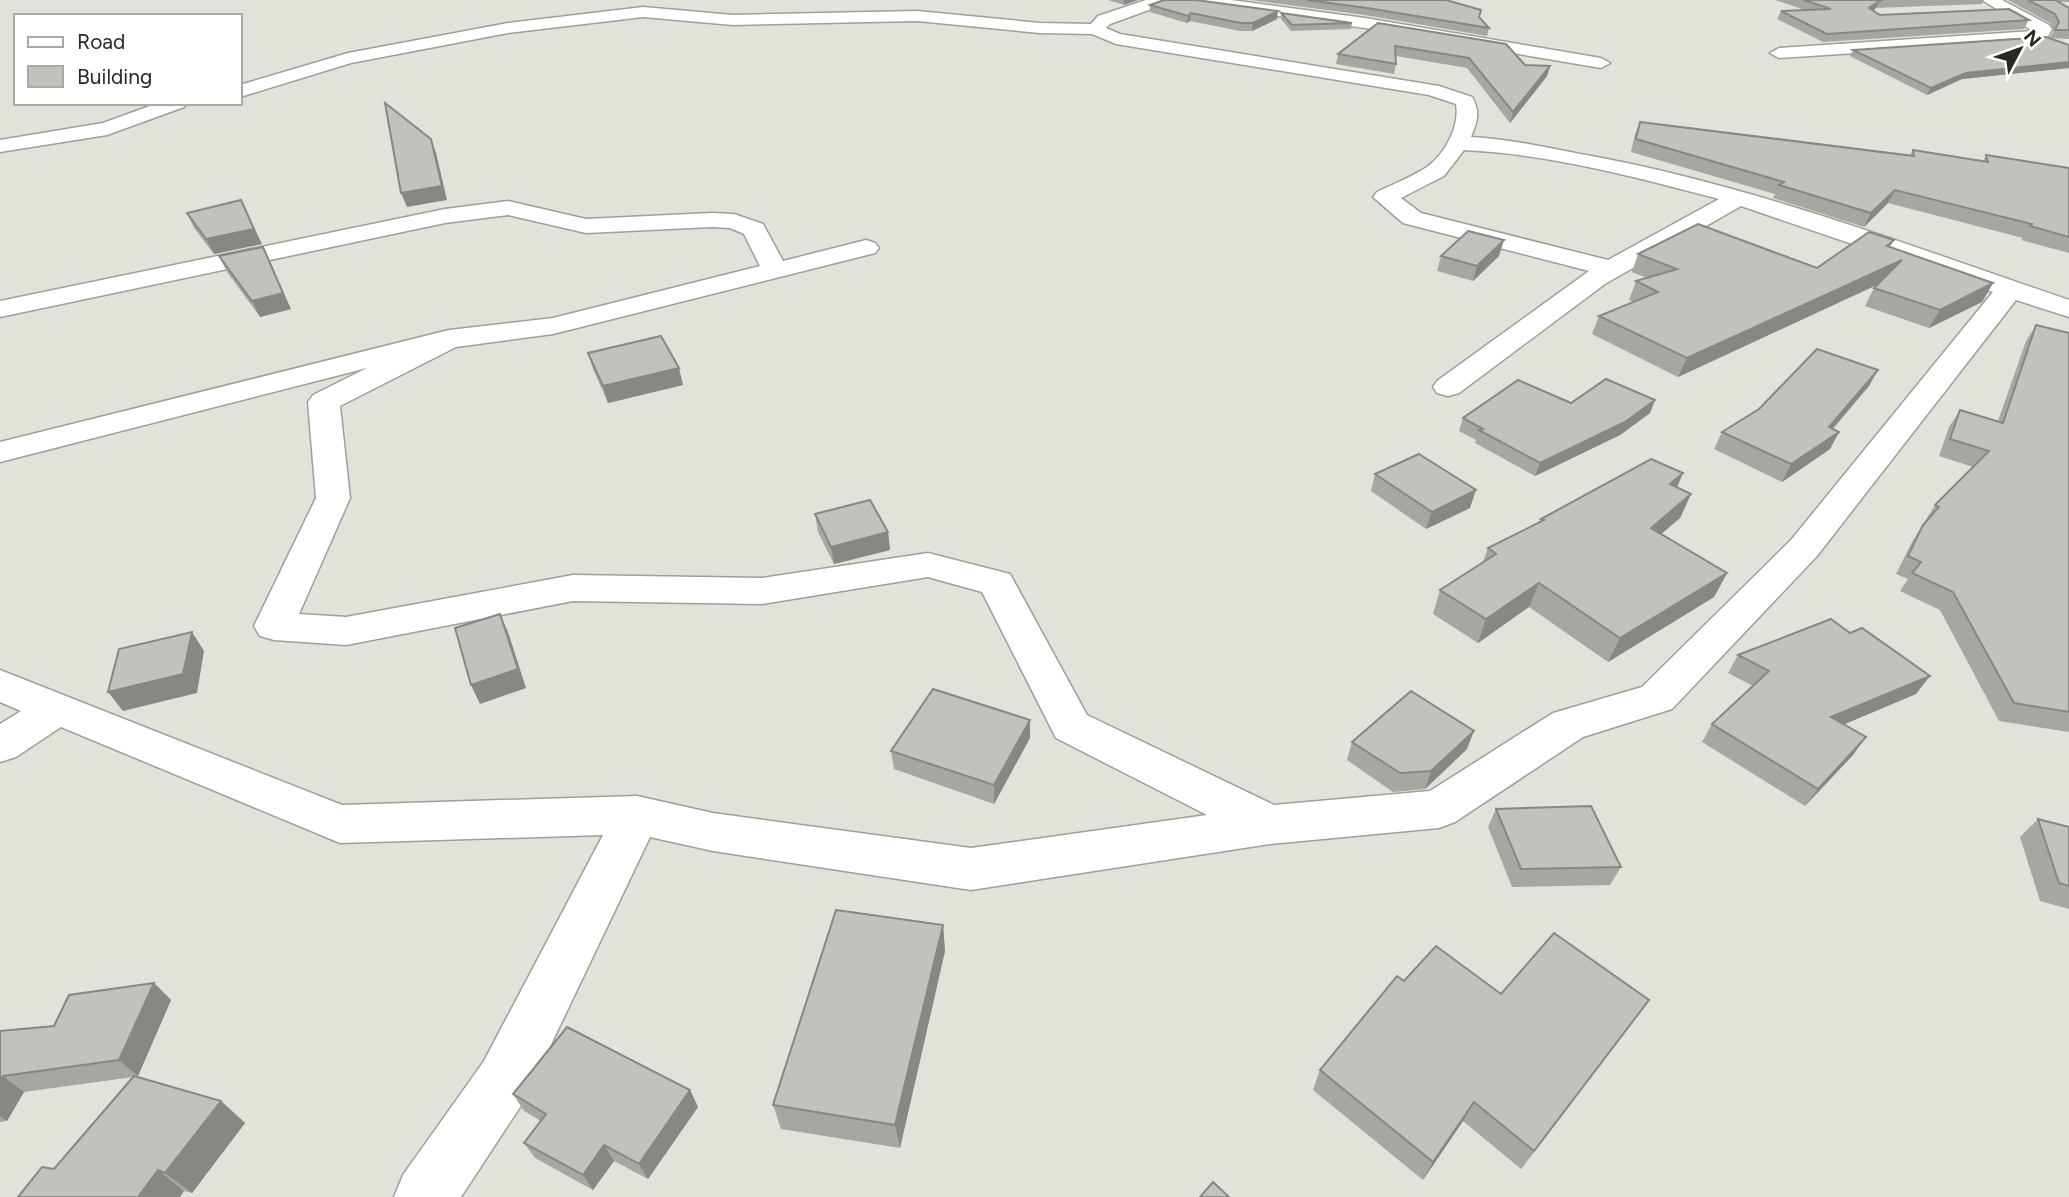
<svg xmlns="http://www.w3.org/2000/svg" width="2069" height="1197" font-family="Figtree,sans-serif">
<rect width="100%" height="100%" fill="#e2e2db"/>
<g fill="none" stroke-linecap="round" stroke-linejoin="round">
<!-- minor casing -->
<g stroke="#9f9f98" stroke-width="3">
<g id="minor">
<path d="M 1146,0 L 1170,0 L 1168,3 L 1110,24 L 1106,28 L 1120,34 L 1439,86 L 1472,97 C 1481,112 1477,122 1471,137 C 1510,139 1548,148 1586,155 C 1752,185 1910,246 2069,300 L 2069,317 L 2016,300 L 1817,556 L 1672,709 L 1583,737 L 1455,822 L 1439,828 L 1270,844 L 971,890 L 713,851 L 650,837 L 524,1101 L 461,1197 L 394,1197 L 403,1175 L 484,1061 L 603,835 L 340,843 L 61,727 L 16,757 L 0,762 L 0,724 L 21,711 L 0,702 L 0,670 L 342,805 L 637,796 L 713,813 L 971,848 L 1207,815 L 1056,738 L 982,592 L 928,577 L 762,604 L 573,601 L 346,645 L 274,640 L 260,636 L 254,626 L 316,498 L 308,402 L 313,395 L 367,368 L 0,462 L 0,442 L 449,330 L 553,318 L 760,266 L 744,234 L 730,228 L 712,227 L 586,233 L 508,215 L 445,223 L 0,317 L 0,301 L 445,209 L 508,201 L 586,219 L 712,213 L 734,214 L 763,224 L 783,261 L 866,240 L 875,243 L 879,248 L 875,253 L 553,334 L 456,347 L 340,406 L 350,498 L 299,614 L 346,617 L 573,575 L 762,578 L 928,553 L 1010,574 L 1087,715 L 1274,805 L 1430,791 L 1553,713 L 1642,687 L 1791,540 L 1993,292 L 1741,206 L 1605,284 L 1459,393 L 1448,396 L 1437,393 L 1433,387 L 1437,381 L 1589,271 L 1403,223 L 1373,197 L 1377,192 C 1393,184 1412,177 1427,167 C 1445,154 1460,126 1456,104 L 1429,95 L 1116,44 L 1092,34 L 1040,33 L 917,21 L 733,25 L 643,17 L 508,33 L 351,63 L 240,97 L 240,85 L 348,53 L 508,23 L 643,7 L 733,15 L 917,11 L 1040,23 L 1091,24 L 1098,16 ZM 1464,150 C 1550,154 1636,177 1719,199 L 1608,260 L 1421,213 L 1401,198 L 1444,176 Z"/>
<polygon points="1188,0 1231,0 1365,18 1601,58 1610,63 1601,68 1365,28 1196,5"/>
<polygon points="1982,0 2002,0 2049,25 2052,29 2046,40 2040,41 1779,58 1770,53 1779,48 2033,31"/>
<polygon points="158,103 187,103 184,107 107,135 0,152 0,140 103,123"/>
</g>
</g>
<!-- minor -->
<use href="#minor" fill="#fff" fill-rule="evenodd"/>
</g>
<!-- wall -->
<g fill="#a6a7a1">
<polygon points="1108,0 1138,0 1124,5"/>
<polygon points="1251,0 1446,0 1479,17 1489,28 1487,36 1365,15"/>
<polygon points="1775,0 1984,0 1982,4 1876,8 1873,11 1880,15 2029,20 2024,29 1823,42 1777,19 1781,11 1805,10"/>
<polygon points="2008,0 2069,0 2069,2 2059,2 2069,8 2069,39 2050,38 2054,30 2050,23"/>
<polygon points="1150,5 1277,19 1252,31 1240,31 1190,21 1187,23 1150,12"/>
<polygon points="1281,13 1352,23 1351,29 1291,31 1281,19"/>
<polygon points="1378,23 1525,65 1550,66 1547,76 1510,123 1467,68 1396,56 1396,64 1394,74 1336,64 1338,54"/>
<polygon points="2069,45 2069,68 1962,79 1927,95 1850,56 1853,50"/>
<polygon points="1640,122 1910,155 1913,150 1983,161 1986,155 2069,168 2069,253 2021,240 2023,238 1888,203 1864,227 1773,198 1775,194 1631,152 1635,134"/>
<polygon points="187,213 262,244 214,254 194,228"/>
<polygon points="1894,240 1890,247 1993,283 1982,302 1929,328 1865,306 1874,288 1878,284 1678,377 1592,334 1599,316 1634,302 1629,300 1636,281 1647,278 1632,272 1638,254 1817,268"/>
<polygon points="219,256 291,309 260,317 227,272"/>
<polygon points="1441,256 1499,256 1473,281 1437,271"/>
<polygon points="2036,325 2069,333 2069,732 1999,721 1940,610 1900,591 1908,579 1896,574 1912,542 1935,505 1973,467 1939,456 1949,427 1960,410 1998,421 2026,341"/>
<polygon points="588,353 683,385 608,403 593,369"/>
<polygon points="1869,386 1833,429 1839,432 1830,449 1782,482 1714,449 1722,432"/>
<polygon points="1655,400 1650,413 1620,435 1535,476 1475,443 1476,440 1459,431 1463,418 1571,403"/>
<polygon points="1375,474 1470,508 1426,529 1371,491"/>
<polygon points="1677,487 1691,494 1680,518 1661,534 1727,573 1714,597 1608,662 1529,607 1478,643 1433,614 1440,590 1483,562 1488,548 1540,522 1541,519"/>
<polygon points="815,514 888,532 890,550 834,564 818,532"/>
<polygon points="1738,655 1916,694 1844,724 1853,755 1805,806 1702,742 1712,724 1753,686 1728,673"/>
<polygon points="1030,720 1030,738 994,804 894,769 891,751"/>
<polygon points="1352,742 1467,749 1425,789 1393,792 1347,760"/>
<polygon points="1496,809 1621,867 1610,885 1512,887 1488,827"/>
<polygon points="2038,819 2069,827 2069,909 2040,901 2020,837"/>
<polygon points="943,925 945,951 900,1148 781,1129 773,1105"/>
<polygon points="1404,981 1501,994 1649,1000 1521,1169 1463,1121 1423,1180 1313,1090 1320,1070"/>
<polygon points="154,983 171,1000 138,1076 136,1076 221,1101 245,1123 192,1193 184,1191 54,1169 133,1077 24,1092 7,1121 0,1122 0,1031 54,1026"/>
<polygon points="690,1090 698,1107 648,1179 614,1161 593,1190 535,1158 524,1143 541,1121 524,1111 513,1094"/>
</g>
<!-- shaded-wall -->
<g fill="#878883">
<polygon points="1124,0 1138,0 1124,5"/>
<polygon points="1880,0 1876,8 1866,17 1869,8"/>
<polygon points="1278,11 1277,19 1252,31 1253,23"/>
<polygon points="1191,13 1190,21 1187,23 1188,16"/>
<polygon points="2069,62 2069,68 1962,79 1927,95 1931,88 1966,73"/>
<polygon points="1550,66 1547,76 1510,123 1513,112"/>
<polygon points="431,139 436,153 447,200 407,207 401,193"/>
<polygon points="1895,190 1888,203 1864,227 1871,213"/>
<polygon points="241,200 262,244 214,254 206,239"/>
<polygon points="1504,240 1499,256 1473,281 1477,266"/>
<polygon points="263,247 291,309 260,317 252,301"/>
<polygon points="1902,260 1892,278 1678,377 1687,358"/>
<polygon points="1993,283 1982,302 1929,328 1940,310"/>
<polygon points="679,368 683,385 608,403 603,386"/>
<polygon points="1878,370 1869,386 1819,444 1829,427"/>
<polygon points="1655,400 1650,413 1620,435 1535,476 1540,463"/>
<polygon points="1839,432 1830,449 1782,482 1791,464"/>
<polygon points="1683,473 1673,497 1670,484"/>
<polygon points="1476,490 1470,508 1426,529 1432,512"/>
<polygon points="1691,494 1680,518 1640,552 1651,528"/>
<polygon points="888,532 890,550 834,564 831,547"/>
<polygon points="1727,573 1714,597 1608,662 1620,638"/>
<polygon points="1539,583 1529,607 1478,643 1486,619"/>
<polygon points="500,614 508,632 526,688 480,704 471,685"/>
<polygon points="192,632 204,651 197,693 123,711 108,692"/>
<polygon points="1930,676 1916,694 1819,735 1831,717"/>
<polygon points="1030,720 1030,738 994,804 994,785"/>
<polygon points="1474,731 1467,749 1425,789 1431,771"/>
<polygon points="1866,737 1853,755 1805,806 1818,789"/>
<polygon points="943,925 945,951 900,1148 895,1125"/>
<polygon points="154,983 171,1000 138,1076 119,1060"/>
<polygon points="1649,1000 1634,1020 1521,1169 1534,1151"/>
<polygon points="3,1076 24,1092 7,1121 0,1116 0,1080"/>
<polygon points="690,1090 698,1107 648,1179 639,1164"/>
<polygon points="221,1101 245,1123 192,1193 165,1173"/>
<polygon points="1474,1102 1463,1121 1423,1180 1433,1162"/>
<polygon points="604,1145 614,1161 593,1190 583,1175"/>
<polygon points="158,1170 184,1191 180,1197 138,1197"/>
</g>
<!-- building -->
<g fill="#c1c2bb" stroke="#878883" stroke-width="2">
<polygon points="1164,0 1196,0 1278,11 1253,23 1241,23 1191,13 1188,16 1150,5"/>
<polygon points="1307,0 1446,0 1481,10 1479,17 1489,28 1367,8"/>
<polygon points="1804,0 1881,0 1869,8 1880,15 2009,9 2029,20 1827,34 1781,11 1831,9"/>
<polygon points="2028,0 2055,0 2069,8 2069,30 2055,30 2059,22 2055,14"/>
<polygon points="1281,13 1352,23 1292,25"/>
<polygon points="1378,23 1506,44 1525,65 1550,66 1513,112 1469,58 1395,46 1396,64 1338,54"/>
<polygon points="2046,37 2069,45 2069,62 1966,73 1931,88 1853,50"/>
<polygon points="385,103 431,139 442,186 401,193"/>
<polygon points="1640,122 1914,156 1913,150 1988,162 1986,155 2069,168 2069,237 2030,226 2032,224 1895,190 1871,213 1779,185 1784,182 1636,139"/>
<polygon points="241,200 254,229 206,239 187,213"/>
<polygon points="1698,224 1817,268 1869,232 1894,240 1887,246 1993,283 1940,310 1874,288 1902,260 1687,358 1599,316 1658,292 1636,281 1677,269 1638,254"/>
<polygon points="1468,231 1504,240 1477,266 1441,256"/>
<polygon points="263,247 283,293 252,301 219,256"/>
<polygon points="2036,325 2069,333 2069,712 2014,703 1953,592 1912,573 1921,562 1908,556 1923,525 1939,507 1935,505 1989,451 1950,439 1960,410 2003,423"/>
<polygon points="661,336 679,368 603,386 588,353"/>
<polygon points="1817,349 1878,370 1829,427 1839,432 1791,464 1722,432 1759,409"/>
<polygon points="1606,379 1655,400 1625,422 1540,463 1479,430 1483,429 1463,418 1518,380 1571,403"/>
<polygon points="1419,454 1476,490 1432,512 1375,474"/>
<polygon points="1651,459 1683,473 1670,484 1691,494 1651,528 1727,573 1620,638 1539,583 1486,619 1440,590 1496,554 1488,548 1544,520 1541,519"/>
<polygon points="870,500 888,532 831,547 815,514"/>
<polygon points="500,614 518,669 471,685 455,628"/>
<polygon points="1831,619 1850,633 1862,628 1930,676 1831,717 1866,737 1818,789 1712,724 1769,671 1738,655"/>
<polygon points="192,632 183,674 108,692 119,649"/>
<polygon points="933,689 1030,720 994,785 891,751"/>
<polygon points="1411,691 1474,731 1431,771 1400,773 1352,742"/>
<polygon points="1591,806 1621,867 1521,869 1496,809"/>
<polygon points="2038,819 2069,827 2069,886 2059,883"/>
<polygon points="836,910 943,925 895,1125 773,1105"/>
<polygon points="1554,933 1649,1000 1534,1151 1474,1102 1433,1162 1320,1070 1397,976 1404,981 1436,946 1501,994"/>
<polygon points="154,983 119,1060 3,1076 0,1080 0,1031 54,1026 69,995"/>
<polygon points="567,1027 690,1090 639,1164 604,1145 583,1175 524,1143 546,1114 513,1094"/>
<polygon points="134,1076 221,1101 165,1173 158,1170 138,1197 18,1197 42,1167 54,1169"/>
<polygon points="1213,1182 1229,1197 1200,1197"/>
</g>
<!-- legend -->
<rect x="14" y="14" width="228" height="91" fill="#fffffe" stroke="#a9a9a7" stroke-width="2"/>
<rect x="28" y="37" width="35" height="10" fill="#ffffff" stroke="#a9a9a7" stroke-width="2"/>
<text x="77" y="49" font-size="21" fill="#272724">Road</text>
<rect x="28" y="66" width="35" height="21" fill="#c1c2bb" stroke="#a9a9a7" stroke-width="2"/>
<text x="77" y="84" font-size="21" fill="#272724">Building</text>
<!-- north arrow -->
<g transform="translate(2020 49) rotate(49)" stroke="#fffffe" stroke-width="5" paint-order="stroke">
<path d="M0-5L12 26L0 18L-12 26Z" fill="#272724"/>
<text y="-10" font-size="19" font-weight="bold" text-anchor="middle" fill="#272724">N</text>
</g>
</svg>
